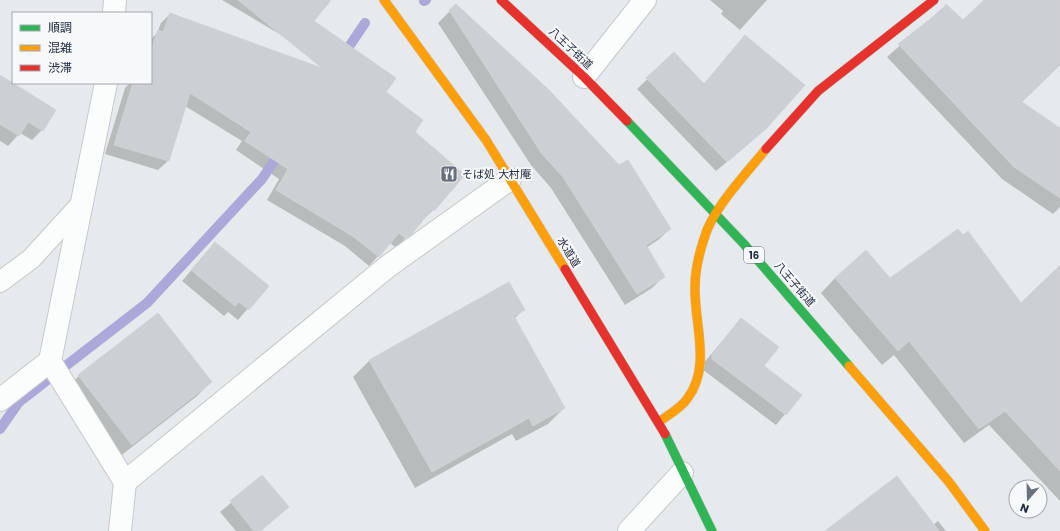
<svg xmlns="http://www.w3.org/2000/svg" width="1060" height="531" font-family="Poppins,'Noto Sans JP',sans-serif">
<rect width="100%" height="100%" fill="#e7eaec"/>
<!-- shadow -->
<g fill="#0003">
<polygon points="222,0 324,0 293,42"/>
<polygon points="710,0 767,0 740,30 721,14 723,11"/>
<polygon points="986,0 1060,0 1060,64 1021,102 1060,129 1060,207 1053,214 1002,179 887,57 946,5 963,21"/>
<polygon points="450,11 619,167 670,229 658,240 646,248 664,276 652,288 625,305 551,188 531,165 438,23"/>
<polygon points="170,14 385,93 413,132 433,210 424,219 423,218 400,244 395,247 390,243 369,266 345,246 267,200 279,179 236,150 242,141 185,106 168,161 158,170 105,154 125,88 130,83 151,83 151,39 157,33 161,23"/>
<polygon points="735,47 754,139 716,171 637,89 674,54 703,85"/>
<polygon points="0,76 42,130 32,140 20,133 8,146 0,141"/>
<polygon points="215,243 267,286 238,320 228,312 224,316 182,281"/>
<polygon points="1060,266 1060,501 989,425 964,443 894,355 882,365 821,293 835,278 890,280 1020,305"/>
<polygon points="509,284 523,310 514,319 564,408 548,424 516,441 512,434 415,488 353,377 369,361"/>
<polygon points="741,319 763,366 801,395 776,425 702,369 702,365"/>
<polygon points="79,376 211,382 197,396 118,458 65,389"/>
<polygon points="262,477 287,507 261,531 236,531 220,512"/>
<polygon points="938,521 946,531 825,531 933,525"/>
</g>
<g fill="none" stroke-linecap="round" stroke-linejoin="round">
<!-- stream -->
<g stroke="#aba9da" stroke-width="10">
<polyline points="424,1 426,0"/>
<polyline points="342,57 365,23"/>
<polyline points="0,429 19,402 147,303 262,179 282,149"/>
</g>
</g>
<!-- building -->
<g fill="#cdd0d3" stroke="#d0d3d5">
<polygon points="238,0 331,0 314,21 396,78 386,92 423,120 415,132 465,175 434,211 432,209 411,235 405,238 399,233 379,257 354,237 276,190 288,169 245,141 251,132 190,93 169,161 114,145 133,83 151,83 151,50 158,30 163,32 170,13 322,68"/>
<polygon points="984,0 1060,0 1060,65 1022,102 1060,128 1060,198 1014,167 898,44 942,10 946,4 963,20"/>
<polygon points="456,4 549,90 619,165 628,160 671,229 646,245 665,277 637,294 563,177 542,154 449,10"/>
<polygon points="745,35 805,85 766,129 727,162 646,78 674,52 704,84"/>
<polygon points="0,75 56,110 43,131 28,122 19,136 0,124"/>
<polygon points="958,229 963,235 968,231 1021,303 1060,265 1060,471 1005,411 979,429 909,341 898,351 835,278 866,250 890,278"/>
<polygon points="215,242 269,286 249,310 239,302 235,306 191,270"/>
<polygon points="509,282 525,310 514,316 565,408 533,426 529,418 432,472 369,360"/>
<polygon points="158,313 212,382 132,445 78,375"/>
<polygon points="741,318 779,347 764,366 802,395 786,415 712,359 712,354"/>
<polygon points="262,475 289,507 260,531 254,531 230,501"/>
<polygon points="897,476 939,531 825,531"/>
</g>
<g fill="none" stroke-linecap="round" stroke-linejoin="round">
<!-- lane casing -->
<g stroke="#c6c8cb" stroke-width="22">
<polyline id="lane" points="0,282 31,259 83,202"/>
</g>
<!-- street casing -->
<g stroke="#c6c8cb" stroke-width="24">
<g id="street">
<polyline points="114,13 115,0"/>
<polyline points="584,77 645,0"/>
<polyline points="106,83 50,361 125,482 120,531"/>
<polyline points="0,400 50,361"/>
<polyline points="125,482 387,267 510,179"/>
<polyline points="629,531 682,473"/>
</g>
</g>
<!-- fast casing -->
<g stroke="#c2c6ca" stroke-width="10">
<g id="fast">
<polyline points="627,121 743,243 849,366"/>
<polyline points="665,434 712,531"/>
</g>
</g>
<!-- slow casing -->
<g stroke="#c2c6ca" stroke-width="10">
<g id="slow">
<polyline points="384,0 486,140 565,269"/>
<polyline points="849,366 949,482 985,531"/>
<path d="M 659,422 C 668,415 681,408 687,399 C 712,367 694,324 695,287 C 695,271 699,254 704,239 C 712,209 746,174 766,149"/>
</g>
</g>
<!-- jam casing -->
<g stroke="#c2c6ca" stroke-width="10">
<g id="jam">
<polyline points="501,0 584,77 627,121"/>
<polyline points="766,149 818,91 934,0"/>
<polyline points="565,269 665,434"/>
</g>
</g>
<!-- lane -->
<use href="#lane" stroke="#fbfcfc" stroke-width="20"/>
<!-- street -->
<use href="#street" stroke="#fbfcfc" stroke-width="22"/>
<!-- fast -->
<use href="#fast" stroke="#30b455" stroke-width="9"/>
<!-- slow -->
<use href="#slow" stroke="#ff9f0a" stroke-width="9"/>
<!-- jam -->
<use href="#jam" stroke="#e5322d" stroke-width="9"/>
</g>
<!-- icons -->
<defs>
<g id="restaurant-square" transform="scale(0.9)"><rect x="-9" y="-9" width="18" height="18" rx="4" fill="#68707c" stroke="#f6f8fa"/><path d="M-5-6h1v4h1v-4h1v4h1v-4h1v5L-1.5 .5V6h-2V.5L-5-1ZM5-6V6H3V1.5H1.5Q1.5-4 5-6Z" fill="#fff"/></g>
</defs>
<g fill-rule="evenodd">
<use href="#restaurant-square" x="449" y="174"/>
</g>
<g text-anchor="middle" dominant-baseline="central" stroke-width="4" stroke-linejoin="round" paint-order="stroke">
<!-- shield labels -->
<rect fill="#f6f8fa" stroke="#626b78" stroke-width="1" x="744" y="247" width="20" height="16" rx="3"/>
<g font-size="10" font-weight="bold" fill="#232e40">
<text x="754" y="255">16</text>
</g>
<!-- street labels -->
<g font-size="11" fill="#232e40" stroke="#f6f8fa">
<text transform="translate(571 48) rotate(43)">八王子街道</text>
<text transform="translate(569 252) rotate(59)">水道道</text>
<text transform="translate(795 284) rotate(49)">八王子街道</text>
</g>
<!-- poi labels -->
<g font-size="11" fill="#232e40" stroke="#f6f8fa" text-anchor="start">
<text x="462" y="174">そば処 大村庵</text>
</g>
</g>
<!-- legend -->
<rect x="12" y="12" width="140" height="72" fill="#f6f8fa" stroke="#a2a7b0"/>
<rect x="20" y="25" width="20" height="6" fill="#30b455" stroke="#a2a7b0"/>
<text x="48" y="32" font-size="12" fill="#232e40">順調</text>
<rect x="20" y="45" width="20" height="6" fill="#ff9f0a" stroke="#a2a7b0"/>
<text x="48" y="52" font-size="12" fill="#232e40">混雑</text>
<rect x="20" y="65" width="20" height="6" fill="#e5322d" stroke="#a2a7b0"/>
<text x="48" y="72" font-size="12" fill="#232e40">渋滞</text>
<!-- north arrow -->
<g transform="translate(1028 499) rotate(200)"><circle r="19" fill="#f6f8fa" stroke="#a2a7b0"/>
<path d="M0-3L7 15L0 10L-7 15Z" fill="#68707c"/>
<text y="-6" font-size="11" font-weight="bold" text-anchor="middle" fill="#232e40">N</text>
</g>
</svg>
